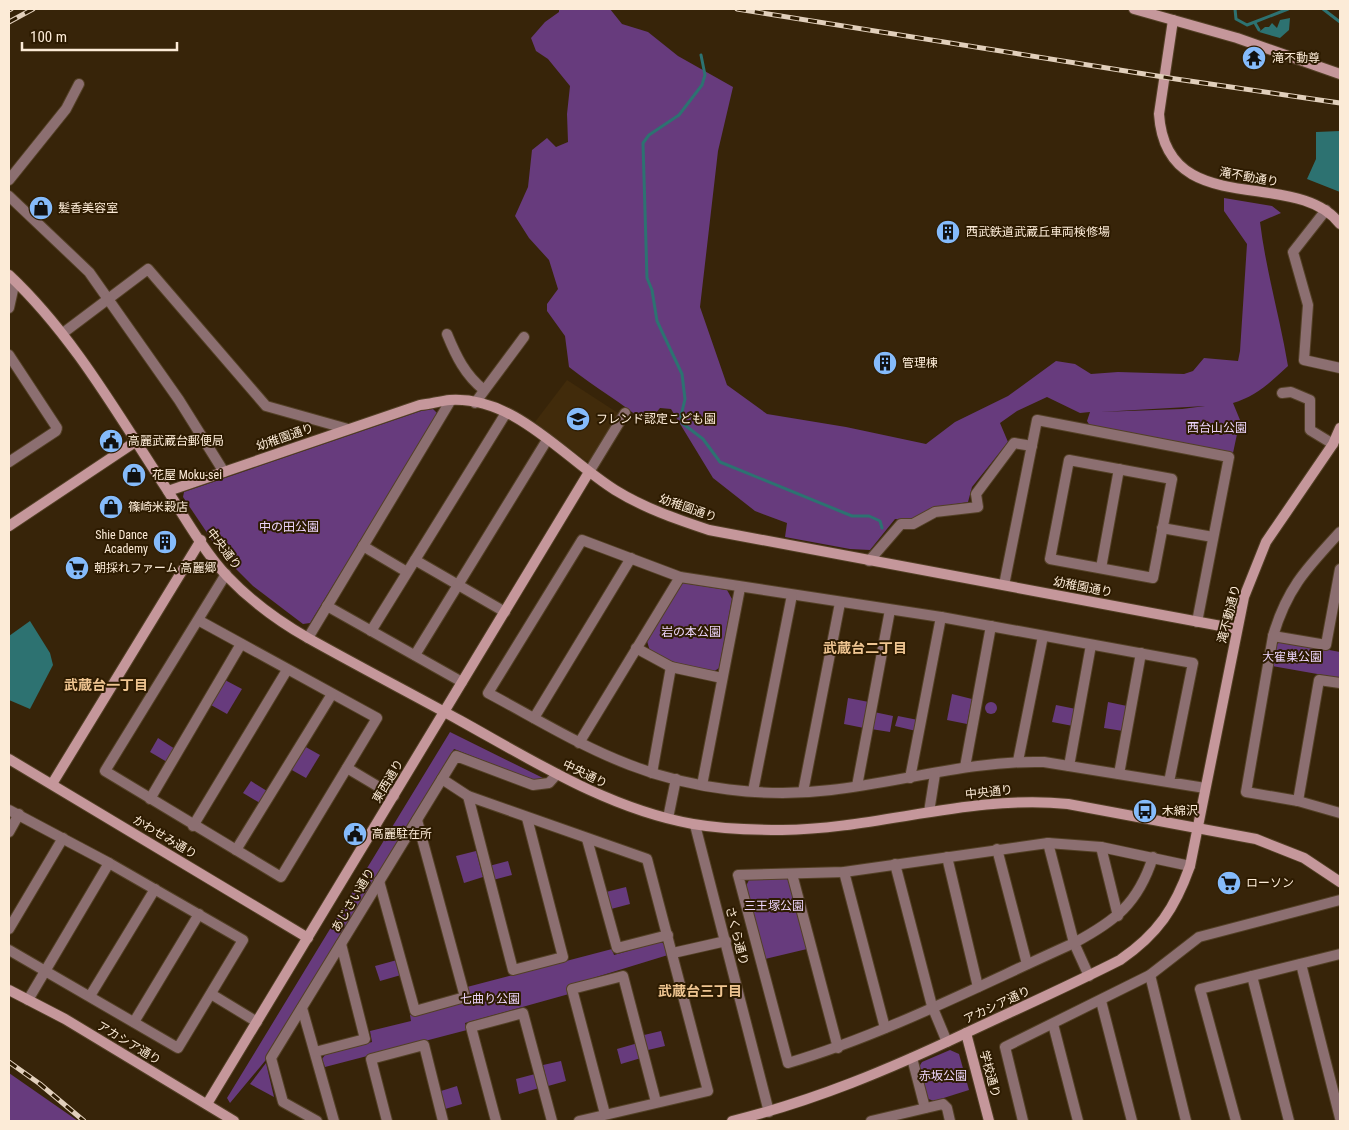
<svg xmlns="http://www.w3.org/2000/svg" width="1349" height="1130" font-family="'Roboto Condensed','Noto Sans JP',sans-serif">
<rect width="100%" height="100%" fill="#372409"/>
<!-- built -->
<polygon fill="#412b0b" points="567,380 621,415 591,461 586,461 535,422"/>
<!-- green -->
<g fill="#673b7d" fill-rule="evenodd">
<path d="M 559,9 L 610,9 L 622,24 L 648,32 L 678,56 L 733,87 L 718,151 L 700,307 L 727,385 L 767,414 L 846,427 L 926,444 L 955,422 L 1008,396 L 1056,361 L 1075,364 L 1091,374 L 1118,372 L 1184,374 L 1193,371 L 1204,358 L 1238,361 L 1240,351 L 1247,244 L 1224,211 L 1224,198 L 1272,206 L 1281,213 L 1260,222 C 1266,271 1280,318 1288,366 C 1271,382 1255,397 1233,403 L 1240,420 L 1233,453 L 1090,426 L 1087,421 L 1090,412 L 1080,413 L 1047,397 L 1017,411 L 1000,423 L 1008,442 L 972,487 L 968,502 L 932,508 L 911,520 L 895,519 L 870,550 L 850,549 L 785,537 L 787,523 L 755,511 L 713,478 L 671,409 L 660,408 L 647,424 C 623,403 595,388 569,367 L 565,336 L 547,311 L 547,304 L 558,289 L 549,260 L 529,238 L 515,216 L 528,187 L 532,150 L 547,138 L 556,147 L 568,142 L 567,114 L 570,86 L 548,59 L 536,51 L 531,38 L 545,22 L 559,12 ZM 1205,406 L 1182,409 L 1100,412 Z"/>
<polygon points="433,409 438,414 310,623 303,624 253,586 222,555 183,497 184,492 421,411"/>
<polygon points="683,583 727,590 732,599 719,668 713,672 676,664 650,651 646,638 677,586"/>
<polygon points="1281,641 1340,652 1340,678 1272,666 1276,645"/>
<polygon points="225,680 242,689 227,714 211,705"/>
<polygon points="952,694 972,699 967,724 947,720"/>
<polygon points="848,698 869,702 864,728 844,724"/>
<polygon points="1108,702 1127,706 1123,731 1104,728"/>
<circle cx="991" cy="708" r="6"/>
<polygon points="1056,705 1076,709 1073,726 1052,722"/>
<polygon points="874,712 893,716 890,732 871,729"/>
<polygon points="898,716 918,720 916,731 895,726"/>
<polygon points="450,732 543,778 538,782 454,749 265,1061 230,1103 227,1098"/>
<polygon points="158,738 175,749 167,762 150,752"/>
<polygon points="304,746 320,755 306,778 290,769"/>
<polygon points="251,781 267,791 260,803 243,793"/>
<polygon points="476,851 483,877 464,883 456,856"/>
<polygon points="508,861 512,875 493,880 489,866"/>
<polygon points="785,878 790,881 807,949 765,959 746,886 749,880"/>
<polygon points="626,887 630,904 611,909 606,892"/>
<polygon points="660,942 665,944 668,955 567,986 569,994 465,1023 467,1030 325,1067 322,1059 325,1055 372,1042 370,1031 411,1021 410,1015 471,1001 467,987 612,949 614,955"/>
<polygon points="397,960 401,975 380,981 375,966"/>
<polygon points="661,1031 665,1046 648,1050 644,1035"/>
<polygon points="638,1043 641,1058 621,1064 617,1049"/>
<polygon points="950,1050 959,1054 969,1090 934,1101 926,1098 919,1067 922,1062"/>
<polygon points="561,1061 566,1081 548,1086 543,1065"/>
<polygon points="266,1063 274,1097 250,1084"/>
<polygon points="9,1073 78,1121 9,1121"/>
<polygon points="535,1074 539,1088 519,1094 516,1079"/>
<polygon points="457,1086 462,1104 445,1109 441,1091"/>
</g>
<!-- water -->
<g fill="#2d7271">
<polygon points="1290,18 1289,30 1280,38 1259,32 1265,27 1269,27 1272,23 1277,28 1280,20"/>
<polygon points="1340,131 1340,192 1307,179 1316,159 1316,132"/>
<polygon points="30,621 50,653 53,665 30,709 9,700 9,636"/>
</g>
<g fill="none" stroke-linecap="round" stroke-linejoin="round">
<!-- stream -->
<g stroke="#2d7271" stroke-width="3">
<polyline points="1235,9 1236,19 1247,25 1288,9"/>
<polyline points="1323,9 1340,22"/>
<polyline points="1255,23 1259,30"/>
<polyline points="701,55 705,75 702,85 679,115 649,135 643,143 647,278 652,290 657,321 682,374 685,399 681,416 682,423 703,439 720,462 852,516 869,516 880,521 882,528"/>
</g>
<!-- street casing -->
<g stroke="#534026" stroke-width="12">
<g id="street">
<polyline points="9,180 66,109 79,84"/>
<polyline points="9,196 89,272 179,400 224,472"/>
<polyline points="1326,210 1293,252 1308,305 1304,360 1340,368"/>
<polyline points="9,308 15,281"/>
<polyline points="63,333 148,269 266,406 348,429"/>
<path d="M 447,334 C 456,356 465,375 484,390"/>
<polyline points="9,355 57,428 56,431 9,462"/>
<polyline points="1282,393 1291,392 1310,400 1310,430 1333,444"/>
<polyline points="475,403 524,337"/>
<polygon points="1069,460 1172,479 1153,578 1050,559"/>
<polyline points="589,472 625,413"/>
<polyline points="1162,528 1213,537"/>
<path d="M 1340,532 C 1307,568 1287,588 1273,636 L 1246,792 L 1298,801 L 1340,813"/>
<polyline points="363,546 407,572"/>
<polyline points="415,560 505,612"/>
<polyline points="869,561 901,524 913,524 935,512 978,507 976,494 1014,443 1032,446"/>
<polyline points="1101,568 1119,469"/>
<polyline points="1004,585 1037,420 1229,457 1197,622"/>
<polyline points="327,606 462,682"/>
<polyline points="198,620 377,718 281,877 105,771 226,574"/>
<polyline points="371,631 506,413"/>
<polyline points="1273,636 1326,645 1340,569"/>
<polyline points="308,638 451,400"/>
<polyline points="636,648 671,667 722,678"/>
<polyline points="415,655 547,440"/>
<polyline points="534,718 631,558"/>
<polyline points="579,743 680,577"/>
<polyline points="1018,761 1043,636"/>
<polyline points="1069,766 1091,645"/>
<polyline points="965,767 991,626"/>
<polyline points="347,768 394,796"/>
<polyline points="652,773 671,667"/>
<polyline points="1119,774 1141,653"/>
<polyline points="910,778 941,617"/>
<polyline points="442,779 468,796 647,859 708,1091 579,1121"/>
<path d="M 1169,782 L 1193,663 L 941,617 L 680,577 L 582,540 L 488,693 C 535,718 580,746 630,765 C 691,789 765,798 831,790 C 902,782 972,760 1044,762 L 1205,788"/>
<polyline points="702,785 740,588"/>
<polyline points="857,786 890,610"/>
<polyline points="753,791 792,595"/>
<polyline points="803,792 840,603"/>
<polyline points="468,796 513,970 563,957 527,818"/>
<polyline points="150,799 241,644"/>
<polyline points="1298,801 1319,680 1340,683"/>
<polyline points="9,810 109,863 243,940 178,1048 9,950"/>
<polyline points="929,812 935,774"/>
<polyline points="668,818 676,779"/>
<polyline points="695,825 769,1112"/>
<polyline points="193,826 287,670"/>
<polyline points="9,832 19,814"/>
<polyline points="587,839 617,948 668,935"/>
<polyline points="1048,843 1074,943 1089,976"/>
<polyline points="1101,847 1118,916"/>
<polyline points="997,849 1027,964"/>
<polyline points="236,850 332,694"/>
<polyline points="947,857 978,987"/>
<path d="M 1153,857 C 1138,904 1115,921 1074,943 C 980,985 886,1034 788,1063 L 738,875 L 844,872 L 1048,843 L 1101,847 L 1190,866"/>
<polyline points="895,864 932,1006 947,1042"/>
<polyline points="844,872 885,1028"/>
<polyline points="792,874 838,1048"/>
<polyline points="379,881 415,1011 465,997 417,820"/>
<polyline points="9,929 63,838"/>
<polyline points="673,953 726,941"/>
<polyline points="1301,964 1340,1118"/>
<polyline points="1150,975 1186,1121"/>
<polyline points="1252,976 1289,1121"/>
<polyline points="211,994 257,1022"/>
<polyline points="90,996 155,889"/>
<polyline points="28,1000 109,863"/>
<polyline points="1101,1001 1132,1121"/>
<polyline points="302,1008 334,1121"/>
<polyline points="134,1022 199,914"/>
<polyline points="1053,1024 1078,1121"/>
<polyline points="315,1052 365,1039 341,944"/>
<polyline points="912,1058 925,1108"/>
<polyline points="605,1114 572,989 623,976 656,1102"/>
<polyline points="317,1121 283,1102 271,1058 456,756 533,785 549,783 557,774"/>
<polyline points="387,1121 371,1059 424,1045 443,1121"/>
<polyline points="496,1121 471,1027 523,1013 552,1121"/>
<polyline points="871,1121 943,1104 947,1108 950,1121"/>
<polyline points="1023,1121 1005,1047 1150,975 1199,937 1340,900"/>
<polyline points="1236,1121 1200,989 1340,954"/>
</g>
</g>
<!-- secondary casing -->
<g stroke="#534026" stroke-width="12">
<g id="secondary">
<polyline points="1134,9 1237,38 1340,74"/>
<path d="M 1173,20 L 1159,114 C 1166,223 1297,166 1340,224"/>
<path d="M 9,275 C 73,335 118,415 166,488 C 183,515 205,553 227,576 C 250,600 278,621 308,638 C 358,666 410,693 461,721 C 535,762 609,809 693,824 C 722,829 753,830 782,830 C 878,829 972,794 1068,804 L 1256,839 L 1304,858 L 1340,882"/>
<path d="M 168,491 L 420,405 C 430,404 440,401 450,400 C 515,396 564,458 615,490 C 644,508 676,519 709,530 L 1237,629"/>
<polyline points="9,526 135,442"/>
<polyline points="9,759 308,938"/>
<polyline points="52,784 201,540"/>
<polyline points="9,990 65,1019 234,1121"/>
<polyline points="966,1033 989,1121"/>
<polyline points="207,1104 589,472"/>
<path d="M 732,1121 C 814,1101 890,1069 966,1033 C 1017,1009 1069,986 1120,960 C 1158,934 1175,908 1190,866 L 1244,597 L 1266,542 L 1333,444 L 1340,428"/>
</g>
</g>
<!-- street -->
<use href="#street" stroke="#8c6f71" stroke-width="10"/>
<!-- secondary -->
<use href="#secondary" stroke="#c5979b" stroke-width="10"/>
<!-- rail casing -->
<g stroke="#e1cfbb" stroke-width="5">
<g id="rail">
<polyline points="737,9 1176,79 1340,103"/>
<polyline points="9,10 11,9"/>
<polyline points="9,22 33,9"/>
<polyline points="9,1062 40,1084 84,1121"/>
</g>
</g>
<!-- rail -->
<use href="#rail" stroke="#2d1b01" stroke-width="3" stroke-dasharray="9" stroke-linecap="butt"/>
</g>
<!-- icons -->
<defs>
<g id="temple-disc" transform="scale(1.25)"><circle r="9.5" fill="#85bbfb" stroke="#2d1b01"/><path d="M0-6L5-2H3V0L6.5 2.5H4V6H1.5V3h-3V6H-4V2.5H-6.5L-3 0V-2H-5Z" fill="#111"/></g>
<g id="shop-disc" transform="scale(1.25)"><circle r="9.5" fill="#85bbfb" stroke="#2d1b01"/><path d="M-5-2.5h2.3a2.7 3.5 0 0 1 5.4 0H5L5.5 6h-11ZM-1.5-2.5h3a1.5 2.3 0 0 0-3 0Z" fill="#111"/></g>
<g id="building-disc" transform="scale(1.25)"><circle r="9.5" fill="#85bbfb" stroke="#2d1b01"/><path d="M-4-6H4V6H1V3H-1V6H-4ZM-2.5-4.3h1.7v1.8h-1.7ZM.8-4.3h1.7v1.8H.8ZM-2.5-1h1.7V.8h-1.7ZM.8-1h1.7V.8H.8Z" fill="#111"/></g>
<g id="school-disc" transform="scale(1.25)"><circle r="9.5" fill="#85bbfb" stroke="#2d1b01"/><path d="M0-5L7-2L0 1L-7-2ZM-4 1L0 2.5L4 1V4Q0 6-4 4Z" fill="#111"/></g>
<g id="civic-disc" transform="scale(1.25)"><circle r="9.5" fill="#85bbfb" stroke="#2d1b01"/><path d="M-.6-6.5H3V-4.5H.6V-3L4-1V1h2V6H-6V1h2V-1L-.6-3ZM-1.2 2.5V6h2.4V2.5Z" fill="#111"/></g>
<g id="supermarket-disc" transform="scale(1.25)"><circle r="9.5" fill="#85bbfb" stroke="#2d1b01"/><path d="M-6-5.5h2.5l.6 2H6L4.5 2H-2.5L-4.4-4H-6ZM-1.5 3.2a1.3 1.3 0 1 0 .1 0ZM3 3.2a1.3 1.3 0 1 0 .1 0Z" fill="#111"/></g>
<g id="bus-disc" transform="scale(1.25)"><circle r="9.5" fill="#85bbfb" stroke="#2d1b01"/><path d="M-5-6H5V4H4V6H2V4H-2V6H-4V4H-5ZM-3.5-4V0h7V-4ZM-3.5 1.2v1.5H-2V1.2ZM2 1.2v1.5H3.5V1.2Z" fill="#111"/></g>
</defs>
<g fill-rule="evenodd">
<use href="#temple-disc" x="1254" y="58"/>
<use href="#shop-disc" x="41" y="208"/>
<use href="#building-disc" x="948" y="232"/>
<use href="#building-disc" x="885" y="363"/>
<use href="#school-disc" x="578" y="419"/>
<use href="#civic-disc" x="111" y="441"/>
<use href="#shop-disc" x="134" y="475"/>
<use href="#shop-disc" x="111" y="507"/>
<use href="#building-disc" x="165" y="542"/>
<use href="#supermarket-disc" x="77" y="568"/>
<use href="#bus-disc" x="1145" y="811"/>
<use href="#civic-disc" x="355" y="834"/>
<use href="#supermarket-disc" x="1229" y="883"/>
</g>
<g text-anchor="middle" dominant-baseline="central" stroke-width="4" stroke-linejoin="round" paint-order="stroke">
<!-- poi labels -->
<g font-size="12" fill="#fcebd7" stroke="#2d1b01" text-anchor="start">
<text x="1272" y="58">滝不動尊</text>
<text x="58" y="208">髪香美容室</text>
<text x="966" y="232">西武鉄道武蔵丘車両検修場</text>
<text x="902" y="363">管理棟</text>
<text x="596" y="419">フレンド認定こども園</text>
<text x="128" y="441">高麗武蔵台郵便局</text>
<text x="152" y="475">花屋 Moku-sei</text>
<text x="128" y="507">篠崎米穀店</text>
<text x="148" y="535" text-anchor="end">Shie Dance<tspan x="148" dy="14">Academy</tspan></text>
<text x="94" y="568">朝採れファーム 高麗郷</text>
<text x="1162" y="811">木綿沢</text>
<text x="372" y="834">高麗駐在所</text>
<text x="1246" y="883">ローソン</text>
</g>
<!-- street labels -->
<g font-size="12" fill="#fcebd7" stroke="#2d1b01">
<text transform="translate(1249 177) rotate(10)">滝不動通り</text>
<text transform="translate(285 437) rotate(-19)">幼稚園通り</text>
<text transform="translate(688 508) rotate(19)">幼稚園通り</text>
<text transform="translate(224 549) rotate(53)">中央通り</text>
<text transform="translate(1083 587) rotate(11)">幼稚園通り</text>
<text transform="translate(1229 614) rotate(-76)">滝不動通り</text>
<text transform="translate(585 774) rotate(26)">中央通り</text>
<text transform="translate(388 781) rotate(-59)">東西通り</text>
<text transform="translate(989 792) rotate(-6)">中央通り</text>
<text transform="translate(165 837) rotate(31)">かわせみ通り</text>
<text transform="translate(353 900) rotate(-59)">あじさい通り</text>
<text transform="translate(737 936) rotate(76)">さくら通り</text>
<text transform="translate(997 1005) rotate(-25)">アカシア通り</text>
<text transform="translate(129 1043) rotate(31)">アカシア通り</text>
<text transform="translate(990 1074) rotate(75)">学校通り</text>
</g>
<!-- park labels -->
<g font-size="12" fill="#ecd4fa" stroke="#2d1b01">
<text x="1217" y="428">西台山公園</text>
<text x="289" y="527">中の田公園</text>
<text x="691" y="632">岩の本公園</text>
<text x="1292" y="657">大寉巣公園</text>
<text x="774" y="906">三王塚公園</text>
<text x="490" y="999">七曲り公園</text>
<text x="943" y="1076">赤坂公園</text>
</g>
<!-- neighbourhood labels -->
<g font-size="14" font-weight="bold" fill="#efc591" stroke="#2d1b01">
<text x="865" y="648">武蔵台二丁目</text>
<text x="106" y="685">武蔵台一丁目</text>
<text x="700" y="991">武蔵台三丁目</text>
</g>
</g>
<!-- border -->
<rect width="1349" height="1130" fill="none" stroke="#fcebd7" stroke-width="20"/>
<!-- scale -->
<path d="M22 42v8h155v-8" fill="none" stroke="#fcebd7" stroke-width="2.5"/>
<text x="30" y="42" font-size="15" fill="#fcebd7" stroke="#2d1b01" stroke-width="4" paint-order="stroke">100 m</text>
</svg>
